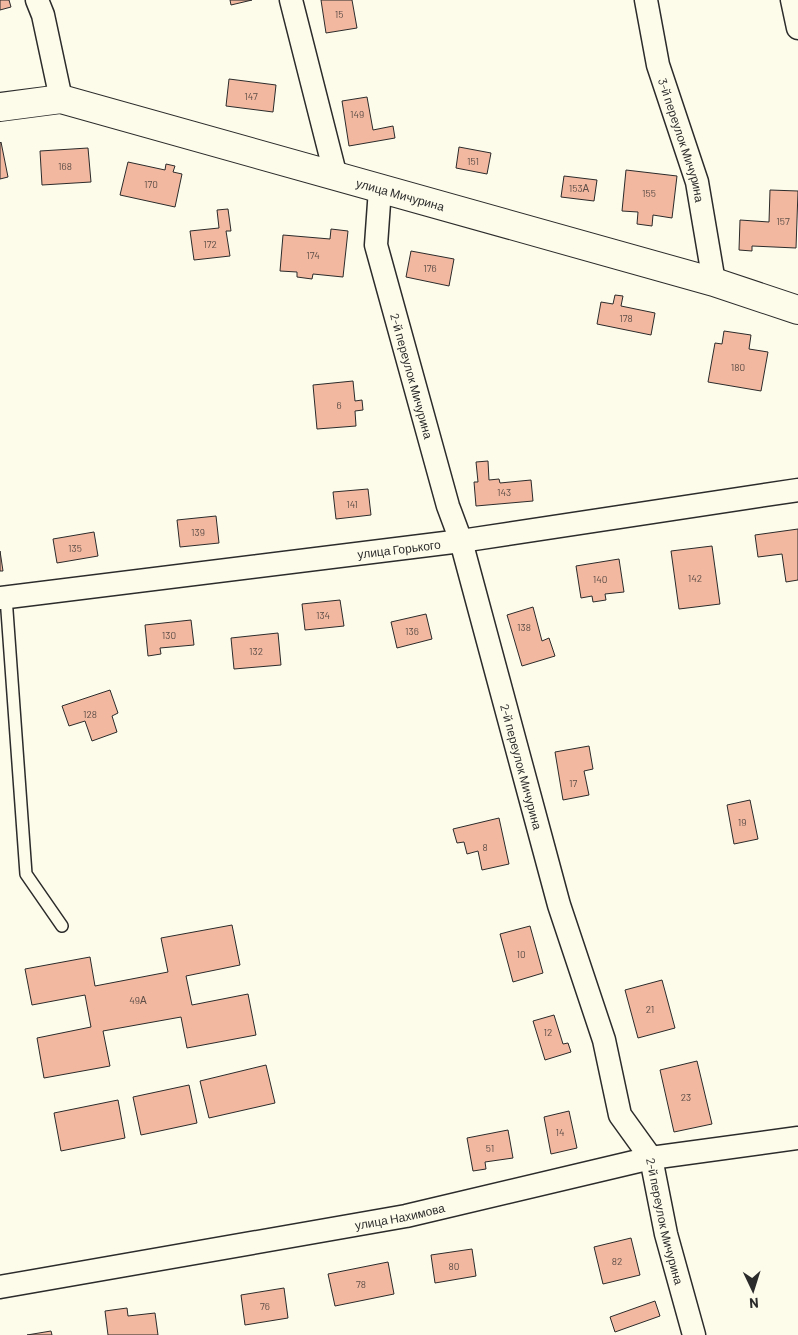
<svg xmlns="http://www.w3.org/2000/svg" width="798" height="1335" font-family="Barlow,sans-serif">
<rect width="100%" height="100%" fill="#fdfbea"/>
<!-- building -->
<g fill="#f2b8a0" stroke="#2b2b2b">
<polygon points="0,0 9,0 11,7 0,10"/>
<polygon points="230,0 252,0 231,5"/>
<polygon points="321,0 352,0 357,28 326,33"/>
<polygon points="229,79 276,85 273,112 226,106"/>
<polygon points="367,97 373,130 393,126 395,138 349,146 342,101"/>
<polygon points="1,142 8,177 0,179 0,143"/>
<polygon points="459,147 491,153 487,174 456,168"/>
<polygon points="88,148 91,182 42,185 40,151"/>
<polygon points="128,162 165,170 166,164 175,166 173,172 182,174 175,207 120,195"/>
<polygon points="626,170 677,176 672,218 653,215 652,226 637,224 638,212 622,211"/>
<polygon points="564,176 597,180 594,201 561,197"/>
<polygon points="770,190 798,191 796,248 752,246 752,251 739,250 740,220 769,222"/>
<polygon points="228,209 231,231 226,231 230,256 194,260 190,231 219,228 217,210"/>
<polygon points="331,229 348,231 343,277 313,274 312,279 297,277 297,272 280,271 283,235 330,239"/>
<polygon points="411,251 454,259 449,286 406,277"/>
<polygon points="615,295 623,296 621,306 655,313 651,335 597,324 601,302 613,304"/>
<polygon points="724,331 751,335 749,349 768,352 761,391 708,382 715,343 722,344"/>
<polygon points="353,381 355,401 362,400 363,410 355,411 356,426 317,429 313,385"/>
<polygon points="488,461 489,480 499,479 500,483 531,480 533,501 476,506 474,482 478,482 476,462"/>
<polygon points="368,489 371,515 336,519 333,492"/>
<polygon points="216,516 219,543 180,547 177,520"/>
<polygon points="798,529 798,580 786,582 782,554 758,557 755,535"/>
<polygon points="94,532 98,556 57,563 53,539"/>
<polygon points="712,546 720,604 679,609 671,551"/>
<polygon points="0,551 3,571 0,571"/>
<polygon points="619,559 624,592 605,594 606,600 593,602 592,596 581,598 576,566"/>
<polygon points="340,600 344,626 305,630 302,604"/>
<polygon points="533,607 542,641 549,638 555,656 522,666 507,615"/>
<polygon points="426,614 432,639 397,648 391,622"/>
<polygon points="191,620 194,645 160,648 161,654 148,656 145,625"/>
<polygon points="278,633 281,665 234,669 231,638"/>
<polygon points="110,690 118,713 112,716 117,732 92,741 85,721 69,726 62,706"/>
<polygon points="589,746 593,769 584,771 589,795 563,800 555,752"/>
<polygon points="750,800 758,839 734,844 727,805"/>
<polygon points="499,818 509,864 482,870 478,851 467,854 464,842 457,843 453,829"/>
<polygon points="232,925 240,965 186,976 192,1005 248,994 256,1035 187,1048 181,1017 103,1031 110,1066 44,1078 37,1038 91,1027 85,995 32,1005 25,969 90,957 95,986 168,972 161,938"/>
<polygon points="530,926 543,973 513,982 500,934"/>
<polygon points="662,980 675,1028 638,1038 625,990"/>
<polygon points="554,1015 563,1044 568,1043 571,1052 545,1060 533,1021"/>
<polygon points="697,1061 712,1124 674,1132 660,1070"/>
<polygon points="266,1065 275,1103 209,1118 200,1081"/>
<polygon points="189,1085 197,1123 141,1135 133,1097"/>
<polygon points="118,1100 125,1138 61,1151 54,1113"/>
<polygon points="569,1111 577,1148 551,1154 544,1117"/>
<polygon points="508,1130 513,1158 485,1162 486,1169 473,1171 467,1138"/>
<polygon points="631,1238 640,1275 603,1284 594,1247"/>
<polygon points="472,1249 476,1276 435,1283 431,1255"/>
<polygon points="388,1262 394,1294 335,1306 328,1274"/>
<polygon points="284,1288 288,1318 245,1325 241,1295"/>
<polygon points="655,1301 660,1316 615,1332 610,1317"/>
<polygon points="127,1308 128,1316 155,1313 158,1335 108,1335 105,1311"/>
<polygon points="51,1331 52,1335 27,1335"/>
</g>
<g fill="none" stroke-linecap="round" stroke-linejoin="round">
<!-- service casing -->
<g stroke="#2b2b2b" stroke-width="14">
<polyline id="service" points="6,597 26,874 62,926"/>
</g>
<!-- minor casing -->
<g stroke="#2b2b2b" stroke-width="25">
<g id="minor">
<polyline points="37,0 43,15 61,99"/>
<polyline points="291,0 336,177"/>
<path id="s1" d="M 646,0 L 658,65 L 697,182 L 714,282"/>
<polyline points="792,0 798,28"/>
<path id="s2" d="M 380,189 L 376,245 L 448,506 L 461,541 L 559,905 L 604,1040 L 620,1115 L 651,1158 L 666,1234 L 694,1335"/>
<path id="s3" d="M 0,598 L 461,541 L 798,490"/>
<path id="s4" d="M 0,1287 L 406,1216 L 651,1158 L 798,1138"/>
</g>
</g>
<!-- secondary casing -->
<g stroke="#2b2b2b" stroke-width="30">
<g id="secondary">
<path id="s5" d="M 0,107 L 61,99 L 714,282 L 798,310"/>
</g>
</g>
<!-- service -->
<use href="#service" stroke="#fdfbea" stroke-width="11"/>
<!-- minor -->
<use href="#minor" stroke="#fdfbea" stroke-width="22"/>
<!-- secondary -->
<use href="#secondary" stroke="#fdfbea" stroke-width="28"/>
</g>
<g text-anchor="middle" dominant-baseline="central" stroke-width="4" stroke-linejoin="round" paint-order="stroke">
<!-- number labels -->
<g font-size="10" fill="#5d4e48">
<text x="339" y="14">15</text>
<text x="251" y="96">147</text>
<text x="357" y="114">149</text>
<text x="473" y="161">151</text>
<text x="65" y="166">168</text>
<text x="151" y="184">170</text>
<text x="579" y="188">153А</text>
<text x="649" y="193">155</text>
<text x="783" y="221">157</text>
<text x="210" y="244">172</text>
<text x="313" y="255">174</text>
<text x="430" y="268">176</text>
<text x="626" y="318">178</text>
<text x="738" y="367">180</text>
<text x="339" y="405">6</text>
<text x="504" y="492">143</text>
<text x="352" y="504">141</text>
<text x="198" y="532">139</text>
<text x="75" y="548">135</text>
<text x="695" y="578">142</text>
<text x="600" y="579">140</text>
<text x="323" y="615">134</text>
<text x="524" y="627">138</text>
<text x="412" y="631">136</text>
<text x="169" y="635">130</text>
<text x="256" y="651">132</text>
<text x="90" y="714">128</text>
<text x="573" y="783">17</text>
<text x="742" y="822">19</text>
<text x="485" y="847">8</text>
<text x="521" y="954">10</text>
<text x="138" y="1000">49А</text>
<text x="650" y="1009">21</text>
<text x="548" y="1032">12</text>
<text x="686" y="1097">23</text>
<text x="560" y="1132">14</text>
<text x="490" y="1148">51</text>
<text x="617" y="1261">82</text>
<text x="454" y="1266">80</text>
<text x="361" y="1284">78</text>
<text x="265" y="1306">76</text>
</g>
<!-- street labels -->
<g font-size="12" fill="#2b2b2b" stroke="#fdfbea">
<text stroke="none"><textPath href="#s1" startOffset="145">3-й переулок Мичурина</textPath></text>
<text stroke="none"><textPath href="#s5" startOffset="414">улица Мичурина</textPath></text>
<text stroke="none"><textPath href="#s2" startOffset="192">2-й переулок Мичурина</textPath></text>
<text stroke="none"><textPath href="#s3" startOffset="402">улица Горького</textPath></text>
<text stroke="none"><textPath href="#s2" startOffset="598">2-й переулок Мичурина</textPath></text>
<text stroke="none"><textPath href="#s4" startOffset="406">улица Нахимова</textPath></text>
<text stroke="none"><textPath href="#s2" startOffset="1078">2-й переулок Мичурина</textPath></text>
</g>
</g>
<!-- north arrow -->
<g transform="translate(753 1290) rotate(176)" stroke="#fdfbea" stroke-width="4" paint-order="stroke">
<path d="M0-4L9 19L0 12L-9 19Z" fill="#2b2b2b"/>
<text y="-8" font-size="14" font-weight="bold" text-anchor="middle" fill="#2b2b2b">N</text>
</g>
</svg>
